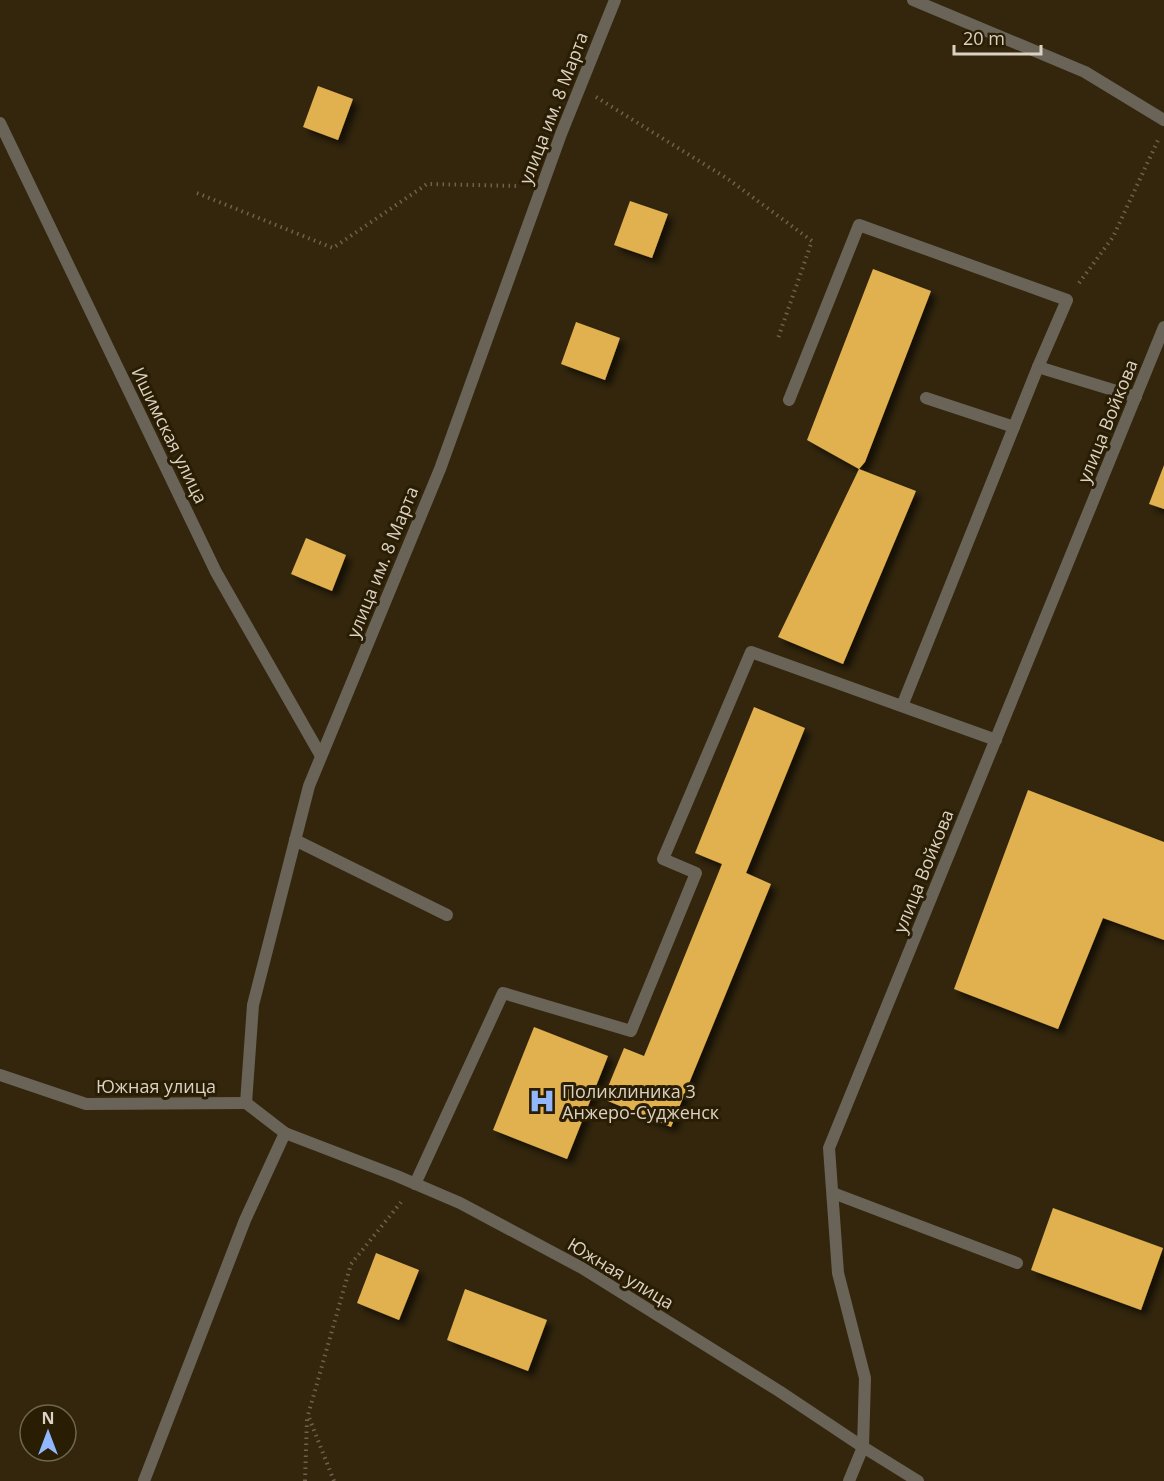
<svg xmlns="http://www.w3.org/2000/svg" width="1164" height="1481" font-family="'Open Sans',sans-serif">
<defs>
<filter id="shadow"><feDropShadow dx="5.5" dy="5.5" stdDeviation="3" flood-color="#0009"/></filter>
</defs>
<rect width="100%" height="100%" fill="#33260d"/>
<!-- building -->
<g fill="#e1b04f" filter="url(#shadow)">
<polygon points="318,86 353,99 338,140 303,127"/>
<polygon points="630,201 668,214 652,258 614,245"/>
<polygon points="873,269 931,291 865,462 859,469 916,491 843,664 778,637 859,469 807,440"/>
<polygon points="576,322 620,338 605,380 561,364"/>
<polygon points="1164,465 1164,509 1149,504"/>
<polygon points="306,538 346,555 332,591 291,574"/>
<polygon points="754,707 805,728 746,873 771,884 671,1127 603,1099 624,1048 644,1056 722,864 695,853"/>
<polygon points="1028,790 1164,842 1164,940 1103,918 1058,1029 954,989"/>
<polygon points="534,1027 608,1056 567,1159 493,1130"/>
<polygon points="1053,1208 1163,1248 1141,1310 1031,1270"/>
<polygon points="376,1253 419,1270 399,1320 357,1303"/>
<polygon points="465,1289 547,1320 528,1371 447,1340"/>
</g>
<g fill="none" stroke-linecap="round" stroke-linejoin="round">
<!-- path -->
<g stroke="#6e624d" stroke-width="4" stroke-dasharray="1.5 4.5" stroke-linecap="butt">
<polyline points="596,97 728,179 812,241 777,341"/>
<polyline points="197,193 333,248 427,184 520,186"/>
<polyline points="1079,283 1113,237 1159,138"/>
<polyline points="305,1481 307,1419"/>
<polyline points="334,1481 308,1415 351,1264 402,1201"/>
</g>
<!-- service -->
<g stroke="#6a6458" stroke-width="12">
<polyline points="926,398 1014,427"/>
<polyline points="789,400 859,225 1067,300 1038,367 1136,397"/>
<polyline points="902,706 1038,367"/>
<polyline points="295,840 447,915"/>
<polyline points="415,1184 503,993 631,1031 696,873 663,859 751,652 996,740"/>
<polyline points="833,1193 1017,1263"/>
<polyline points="144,1481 245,1220 285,1133"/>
</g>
<!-- minor -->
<g stroke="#6a6458" stroke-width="12">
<polyline points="615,0 561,134 440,469 309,786 253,1005 246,1103 285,1133 397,1176 460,1203 582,1268 779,1391 863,1447"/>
<polyline points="913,0 1085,72 1164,120"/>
<polyline points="0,123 216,572 321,756"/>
<polyline points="0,1075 86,1104 246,1103"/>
</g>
<!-- tertiary -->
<g stroke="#6a6458" stroke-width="12">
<polyline points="863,1447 918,1481"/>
<polyline points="849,1481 863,1447 865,1378 838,1273 829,1148 1164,327"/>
</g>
</g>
<!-- icons -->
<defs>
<g id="hospital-bare" transform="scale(2.07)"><path d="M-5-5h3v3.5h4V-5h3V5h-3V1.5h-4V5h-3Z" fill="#92b7fd" stroke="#291d03" stroke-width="2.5" paint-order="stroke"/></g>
</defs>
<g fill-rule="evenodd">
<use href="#hospital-bare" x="542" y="1101"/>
</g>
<g text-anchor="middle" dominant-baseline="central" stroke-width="6" stroke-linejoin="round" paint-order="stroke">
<!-- street labels -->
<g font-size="18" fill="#dbd2c4" stroke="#291d03">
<text transform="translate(553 108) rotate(-69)">улица им. 8 Марта</text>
<text transform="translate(1107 421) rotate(-68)">улица Войкова</text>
<text transform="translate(170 435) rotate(64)">Ишимская улица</text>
<text transform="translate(382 562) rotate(-68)">улица им. 8 Марта</text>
<text transform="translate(923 871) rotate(-68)">улица Войкова</text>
<text x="156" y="1086">Южная улица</text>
<text transform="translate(621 1273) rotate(31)">Южная улица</text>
</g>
<!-- poi labels -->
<g font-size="18" fill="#dbd2c4" stroke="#291d03" text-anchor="start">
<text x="562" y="1091">Поликлиника 3<tspan x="562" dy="21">Анжеро-Судженск</tspan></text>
</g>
</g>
<!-- north arrow -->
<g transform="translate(48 1433)"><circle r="28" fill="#291d03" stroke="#706550" stroke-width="1.5"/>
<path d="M0-4.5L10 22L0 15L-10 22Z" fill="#92b7fd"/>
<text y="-9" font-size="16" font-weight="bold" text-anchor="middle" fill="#dbd2c4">N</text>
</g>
<!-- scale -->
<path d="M954 45v9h87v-9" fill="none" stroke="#dbd2c4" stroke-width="3"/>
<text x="963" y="45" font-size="18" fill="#dbd2c4" stroke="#291d03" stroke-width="4.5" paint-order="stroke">20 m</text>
</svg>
